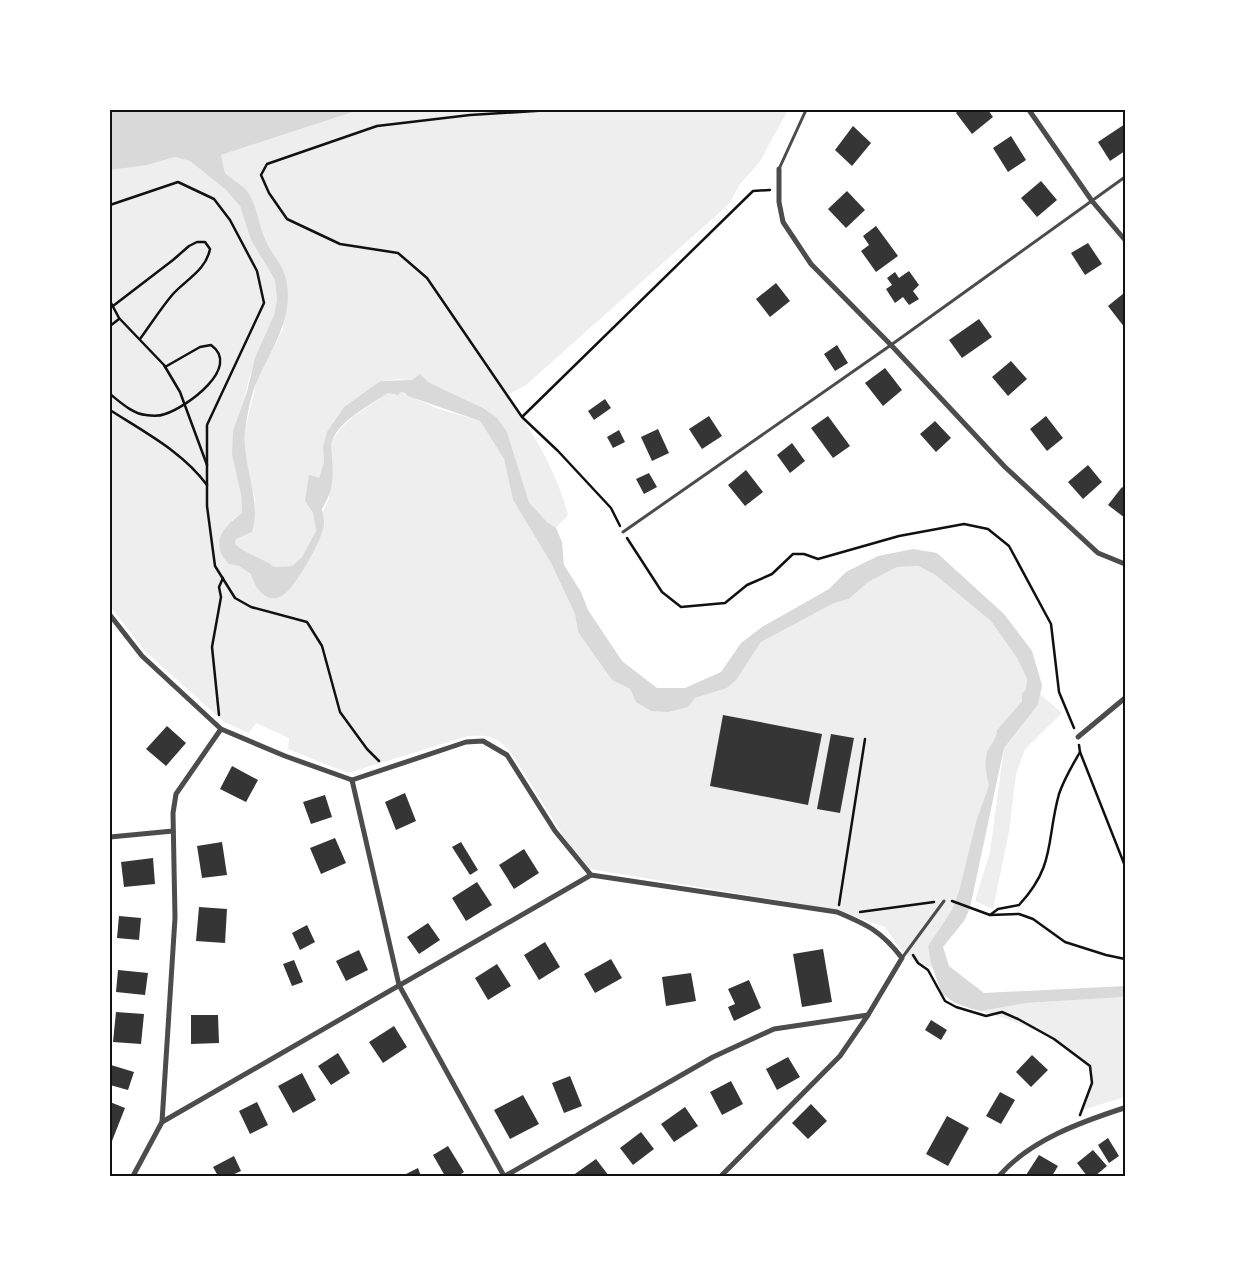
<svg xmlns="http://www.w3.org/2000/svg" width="1235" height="1286" font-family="'PT Sans',sans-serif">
<rect width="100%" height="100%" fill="#fff"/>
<!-- green -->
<g fill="#eee">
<path d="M 359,110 L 788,110 L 759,163 L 740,184 L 729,204 L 525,386 L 507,395 C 533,433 557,471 568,515 L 556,528 L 547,522 L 529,502 L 507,432 L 483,408 L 428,382 L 398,379 L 380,381 L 344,407 L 323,447 L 324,462 L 319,478 L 313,477 L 305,501 L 313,513 L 316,532 L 302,557 L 292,566 L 274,567 C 262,557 247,555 235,544 L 236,539 L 252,532 L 255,499 L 245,460 L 245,430 L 257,380 L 283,329 L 285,274 L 265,240 L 251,199 L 225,173 L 221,155 Z"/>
<path d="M 175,157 L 190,161 L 226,190 L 240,206 L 251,240 L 275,280 L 277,300 L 274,315 L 249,378 L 232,455 L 241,492 L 242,513 L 232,520 L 229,564 L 239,566 L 287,592 L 325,523 L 322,514 L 329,498 L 331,442 L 342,427 L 354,416 L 388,393 L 397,395 L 401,392 L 436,408 L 480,421 L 504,459 L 513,500 L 551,563 L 575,614 L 578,632 L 612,680 L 630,689 L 636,702 L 695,698 L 727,688 L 736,679 L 761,642 L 834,603 L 849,599 L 868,582 L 897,567 L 918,566 L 934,574 L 991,621 L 1017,658 L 1027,679 L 1026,689 L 1022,701 L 997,730 C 997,739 990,744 988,753 C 984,762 986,776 989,785 L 976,822 L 959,891 L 952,910 L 928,946 L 933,968 L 918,963 L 901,950 L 885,927 L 833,909 L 590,869 L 581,864 L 512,754 C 497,736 491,735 468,736 L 348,773 L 288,749 L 289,738 L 256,723 L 249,733 L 224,722 L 145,651 L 110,606 L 110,169 L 147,165 Z"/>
<polygon points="1040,694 1062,713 1025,749 1016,774 1009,832 993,909 975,901 990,852 1004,748 1038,705"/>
<path d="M 1125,997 L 1125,1097 L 1082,1110 L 1092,1083 L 1090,1066 C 1058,1037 1022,1023 981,1011 L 1026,1003 Z"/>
</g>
<!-- water -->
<path fill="#d9d9d9" d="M 110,110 L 359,110 L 221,155 L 225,173 C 230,178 237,182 243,187 C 256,198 258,223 265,239 C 270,252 281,262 285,275 C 296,314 273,346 258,379 C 251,393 247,416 245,431 C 242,467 262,499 252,532 L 236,539 L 235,544 C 247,555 262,557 274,567 L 292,566 L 302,557 L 316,531 L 313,513 L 305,501 L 309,475 L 319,478 L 324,462 L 323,447 L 327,432 L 344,407 L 380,381 L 412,380 L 420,374 L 428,382 L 483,408 L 497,418 L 507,432 L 529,502 L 547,522 L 556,528 L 562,542 L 564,565 L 581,592 L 588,610 L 622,661 L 657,688 L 685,688 L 721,672 L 741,643 L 762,627 L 829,589 L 846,572 L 878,556 L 913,549 L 937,553 L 1004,614 L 1032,651 L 1042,685 L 1038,705 L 1004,748 L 970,908 L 964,921 L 943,947 L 949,966 L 984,993 L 1125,986 L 1125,997 L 1026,1003 L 981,1011 L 972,1009 L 955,1003 L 942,994 L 931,963 L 928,946 L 952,910 L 959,891 L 976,822 L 989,785 C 986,776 984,762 987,753 C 990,744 997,739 997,730 L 1022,701 L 1022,694 L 1026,689 L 1027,679 L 1017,658 L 991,621 L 934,574 L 918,566 L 897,567 L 868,582 L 849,599 L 834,603 L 761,642 L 736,680 L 727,688 L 695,698 L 688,707 L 668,712 L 651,711 L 636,702 L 630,689 L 612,680 L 578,632 L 575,614 L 551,563 L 513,500 L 504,459 L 480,421 L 408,396 L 405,393 L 401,392 L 398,395 L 388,393 C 370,405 340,420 332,441 C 330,445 332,452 332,457 C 333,479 334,489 322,509 C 322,515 325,519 324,524 C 323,539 298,581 287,592 C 270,608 255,590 251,574 L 239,566 L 229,564 C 209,543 223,527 242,513 L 241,494 L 232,455 L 233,431 L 247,392 L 255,358 L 274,315 L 277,300 L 275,280 L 251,240 L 240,206 L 226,190 L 190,161 L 175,157 L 147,165 L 110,170 Z"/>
<!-- building -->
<g fill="#353535">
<polygon points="959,110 988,110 993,117 972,134 956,113"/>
<polygon points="1125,124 1125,151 1110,161 1098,142"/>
<polygon points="853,126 871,143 852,166 835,150"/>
<polygon points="1011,136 1026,160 1008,172 993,148"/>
<polygon points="1041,181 1057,200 1037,217 1021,198"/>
<polygon points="847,191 865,210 846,228 828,209"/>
<polygon points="876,226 898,256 876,272 861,251 869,245 863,236"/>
<polygon points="1088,243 1102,264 1085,275 1071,253"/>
<polygon points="909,271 919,285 913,291 919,299 909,305 903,297 895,303 886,289 892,285 887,278 895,272 899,278"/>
<polygon points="776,283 790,301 770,317 756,299"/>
<polygon points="1124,293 1125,294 1125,328 1108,306"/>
<polygon points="979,319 992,337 962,358 949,340"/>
<polygon points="837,345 848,363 835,371 824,354"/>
<polygon points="1011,361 1027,379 1008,396 992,377"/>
<polygon points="885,368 902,390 883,406 865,383"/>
<polygon points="605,399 611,408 594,420 588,411"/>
<polygon points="709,416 722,436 702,449 689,429"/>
<polygon points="828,416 850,446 833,458 811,428"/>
<polygon points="1046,416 1063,438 1047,451 1030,429"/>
<polygon points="935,421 951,438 936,452 920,434"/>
<polygon points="658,429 669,453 652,461 641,437"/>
<polygon points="619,430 625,442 613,448 607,437"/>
<polygon points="792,443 805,461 790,473 777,455"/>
<polygon points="1088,465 1102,482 1083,499 1068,482"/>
<polygon points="746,470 763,492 745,506 728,485"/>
<polygon points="649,473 657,487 644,494 636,479"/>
<polygon points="1122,487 1125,489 1125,518 1108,505"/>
<polygon points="723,715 822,734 808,805 710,786"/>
<polygon points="167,726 186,743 166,766 146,749"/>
<polygon points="831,734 854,738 840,813 817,809"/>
<polygon points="232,766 258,780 246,802 220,789"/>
<polygon points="405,793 416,821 396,830 385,802"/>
<polygon points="325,795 332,817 311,824 303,802"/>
<polygon points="335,838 346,863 321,874 310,848"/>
<polygon points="222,842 227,875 202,878 197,846"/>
<polygon points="461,842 478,870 470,875 452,847"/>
<polygon points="524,849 539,873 514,889 499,865"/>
<polygon points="153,858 155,884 124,887 121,862"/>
<polygon points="477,882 492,905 466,921 452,898"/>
<polygon points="199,907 227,909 225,943 196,941"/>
<polygon points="119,916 141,918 139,940 117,938"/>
<polygon points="428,923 440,940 419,954 407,937"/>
<polygon points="307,925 315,942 300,950 292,933"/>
<polygon points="545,942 560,967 539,980 524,955"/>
<polygon points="823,949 832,1002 802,1007 793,954"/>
<polygon points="359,950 368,970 346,981 336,961"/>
<polygon points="611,959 622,978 595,993 584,974"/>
<polygon points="294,960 303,982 292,986 283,964"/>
<polygon points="497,964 511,986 488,1000 475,978"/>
<polygon points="118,970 148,973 145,995 116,992"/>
<polygon points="691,973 696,1001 666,1006 662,977"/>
<polygon points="749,980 761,1008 734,1021 728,1007 735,1004 728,989"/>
<polygon points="116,1012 144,1014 141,1044 113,1042"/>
<polygon points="191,1015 218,1015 219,1043 191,1044"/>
<polygon points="931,1020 947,1030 941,1040 925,1030"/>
<polygon points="394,1026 407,1047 383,1063 369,1042"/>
<polygon points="338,1053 350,1073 331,1085 318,1066"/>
<polygon points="1032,1055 1048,1070 1031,1087 1016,1072"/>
<polygon points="788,1057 800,1077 777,1090 766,1069"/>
<polygon points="111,1065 134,1072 128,1090 110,1085"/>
<polygon points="302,1073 316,1100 293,1113 278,1086"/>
<polygon points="570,1076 582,1106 564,1113 552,1083"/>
<polygon points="731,1081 743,1104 722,1115 710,1092"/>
<polygon points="1000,1092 1015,1100 1001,1124 986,1116"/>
<polygon points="523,1095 539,1124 510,1139 494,1110"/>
<polygon points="110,1102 125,1108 112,1141 110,1140"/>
<polygon points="257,1102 268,1125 250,1134 239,1111"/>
<polygon points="811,1104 827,1121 808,1139 792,1123"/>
<polygon points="685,1107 698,1126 674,1142 661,1124"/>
<polygon points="947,1116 969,1128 948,1166 926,1154"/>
<polygon points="641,1132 654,1149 633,1165 620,1148"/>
<polygon points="1108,1138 1119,1156 1109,1163 1098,1145"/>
<polygon points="448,1146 464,1172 458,1176 445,1176 433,1155"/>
<polygon points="1093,1150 1107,1166 1095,1176 1087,1176 1077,1163"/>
<polygon points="1039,1155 1058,1166 1052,1176 1026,1175"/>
<polygon points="234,1156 241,1171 230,1176 218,1176 213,1167"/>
<polygon points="596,1159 609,1176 572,1176"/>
<polygon points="418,1168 421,1176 402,1176"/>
</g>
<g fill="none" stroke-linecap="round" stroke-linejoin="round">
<!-- path -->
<g stroke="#111" stroke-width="2.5">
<polyline points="551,110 470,115 377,126 267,164 261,175 269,193 287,219 340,244 398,253 427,278 522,417 753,191 770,190"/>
<polyline points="110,205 178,182 214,199 230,220 257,271 264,303 207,425 207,506 215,566 235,598 251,607 307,622 322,646 340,712 367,749 379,761"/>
<polyline points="110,301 119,318 164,365 180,392 207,465"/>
<path d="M 113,306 L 173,260 L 189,246 L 197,242 L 205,242 L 210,249 C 206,270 187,279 173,294 C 161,308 151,324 140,339"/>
<polyline points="110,326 119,319"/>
<path d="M 110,394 C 120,402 133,414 146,415 C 152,416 160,416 165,414 C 187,407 242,367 211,345 L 200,347 L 165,367"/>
<path d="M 110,410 C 144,432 183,452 207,485"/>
<polyline points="523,418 558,451 611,508 620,526"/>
<polyline points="627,538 662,592 681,607 725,603 747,585 772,574 793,554 804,554 818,559 899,536 964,524 988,529 1009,546 1051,624 1059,692 1074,728"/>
<polyline points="219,715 212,647 221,597 219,587 223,578"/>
<polyline points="1080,752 1125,866"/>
<polyline points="952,901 990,915 1019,914 1033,919 1065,942 1106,955 1125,959"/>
<polyline points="839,905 865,739"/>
<polyline points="860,912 934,902"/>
<path d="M 990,915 L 998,909 L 1019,905 C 1056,865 1046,841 1059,794 C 1064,779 1072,766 1080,752 L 1079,745"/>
<polyline points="913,955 918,963 928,970 945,1001 956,1007 986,1016 1002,1012 1018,1019 1054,1039 1090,1066 1092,1083 1080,1115"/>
</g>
<!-- service -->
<g stroke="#4c4c4c" stroke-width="3">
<polyline points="779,169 806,110"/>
<polyline points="623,532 891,345 1125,177"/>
<polyline points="902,958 944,901"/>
</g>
<!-- minor -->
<g stroke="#4c4c4c" stroke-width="5">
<polyline points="1029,110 1092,201 1125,240"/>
<polyline points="779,169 779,202 783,222 811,264 891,345 1005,467 1098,553 1125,564"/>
<path d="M 110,615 L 142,656 L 221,729 L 285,756 L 352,780 L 466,742 L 483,741 L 507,755 L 555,831 L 591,875 L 837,912 C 868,925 881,931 902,958 L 868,1015 L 840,1056 L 721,1176"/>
<polyline points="1078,737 1125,698"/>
<polyline points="352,780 399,985 504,1176"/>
<polyline points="110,837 173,831"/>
<polyline points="162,1122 591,875"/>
<polyline points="133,1176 162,1122 175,918 173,813 176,794 221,729"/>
<polyline points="505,1176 713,1057 774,1029 868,1015"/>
<path d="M 999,1176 C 1030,1140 1081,1122 1124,1108"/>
</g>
</g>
<!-- border -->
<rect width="1235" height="1286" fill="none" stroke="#ffffff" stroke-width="222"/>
<rect x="111" y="111" width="1013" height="1064" fill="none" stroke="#111" stroke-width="2"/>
</svg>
